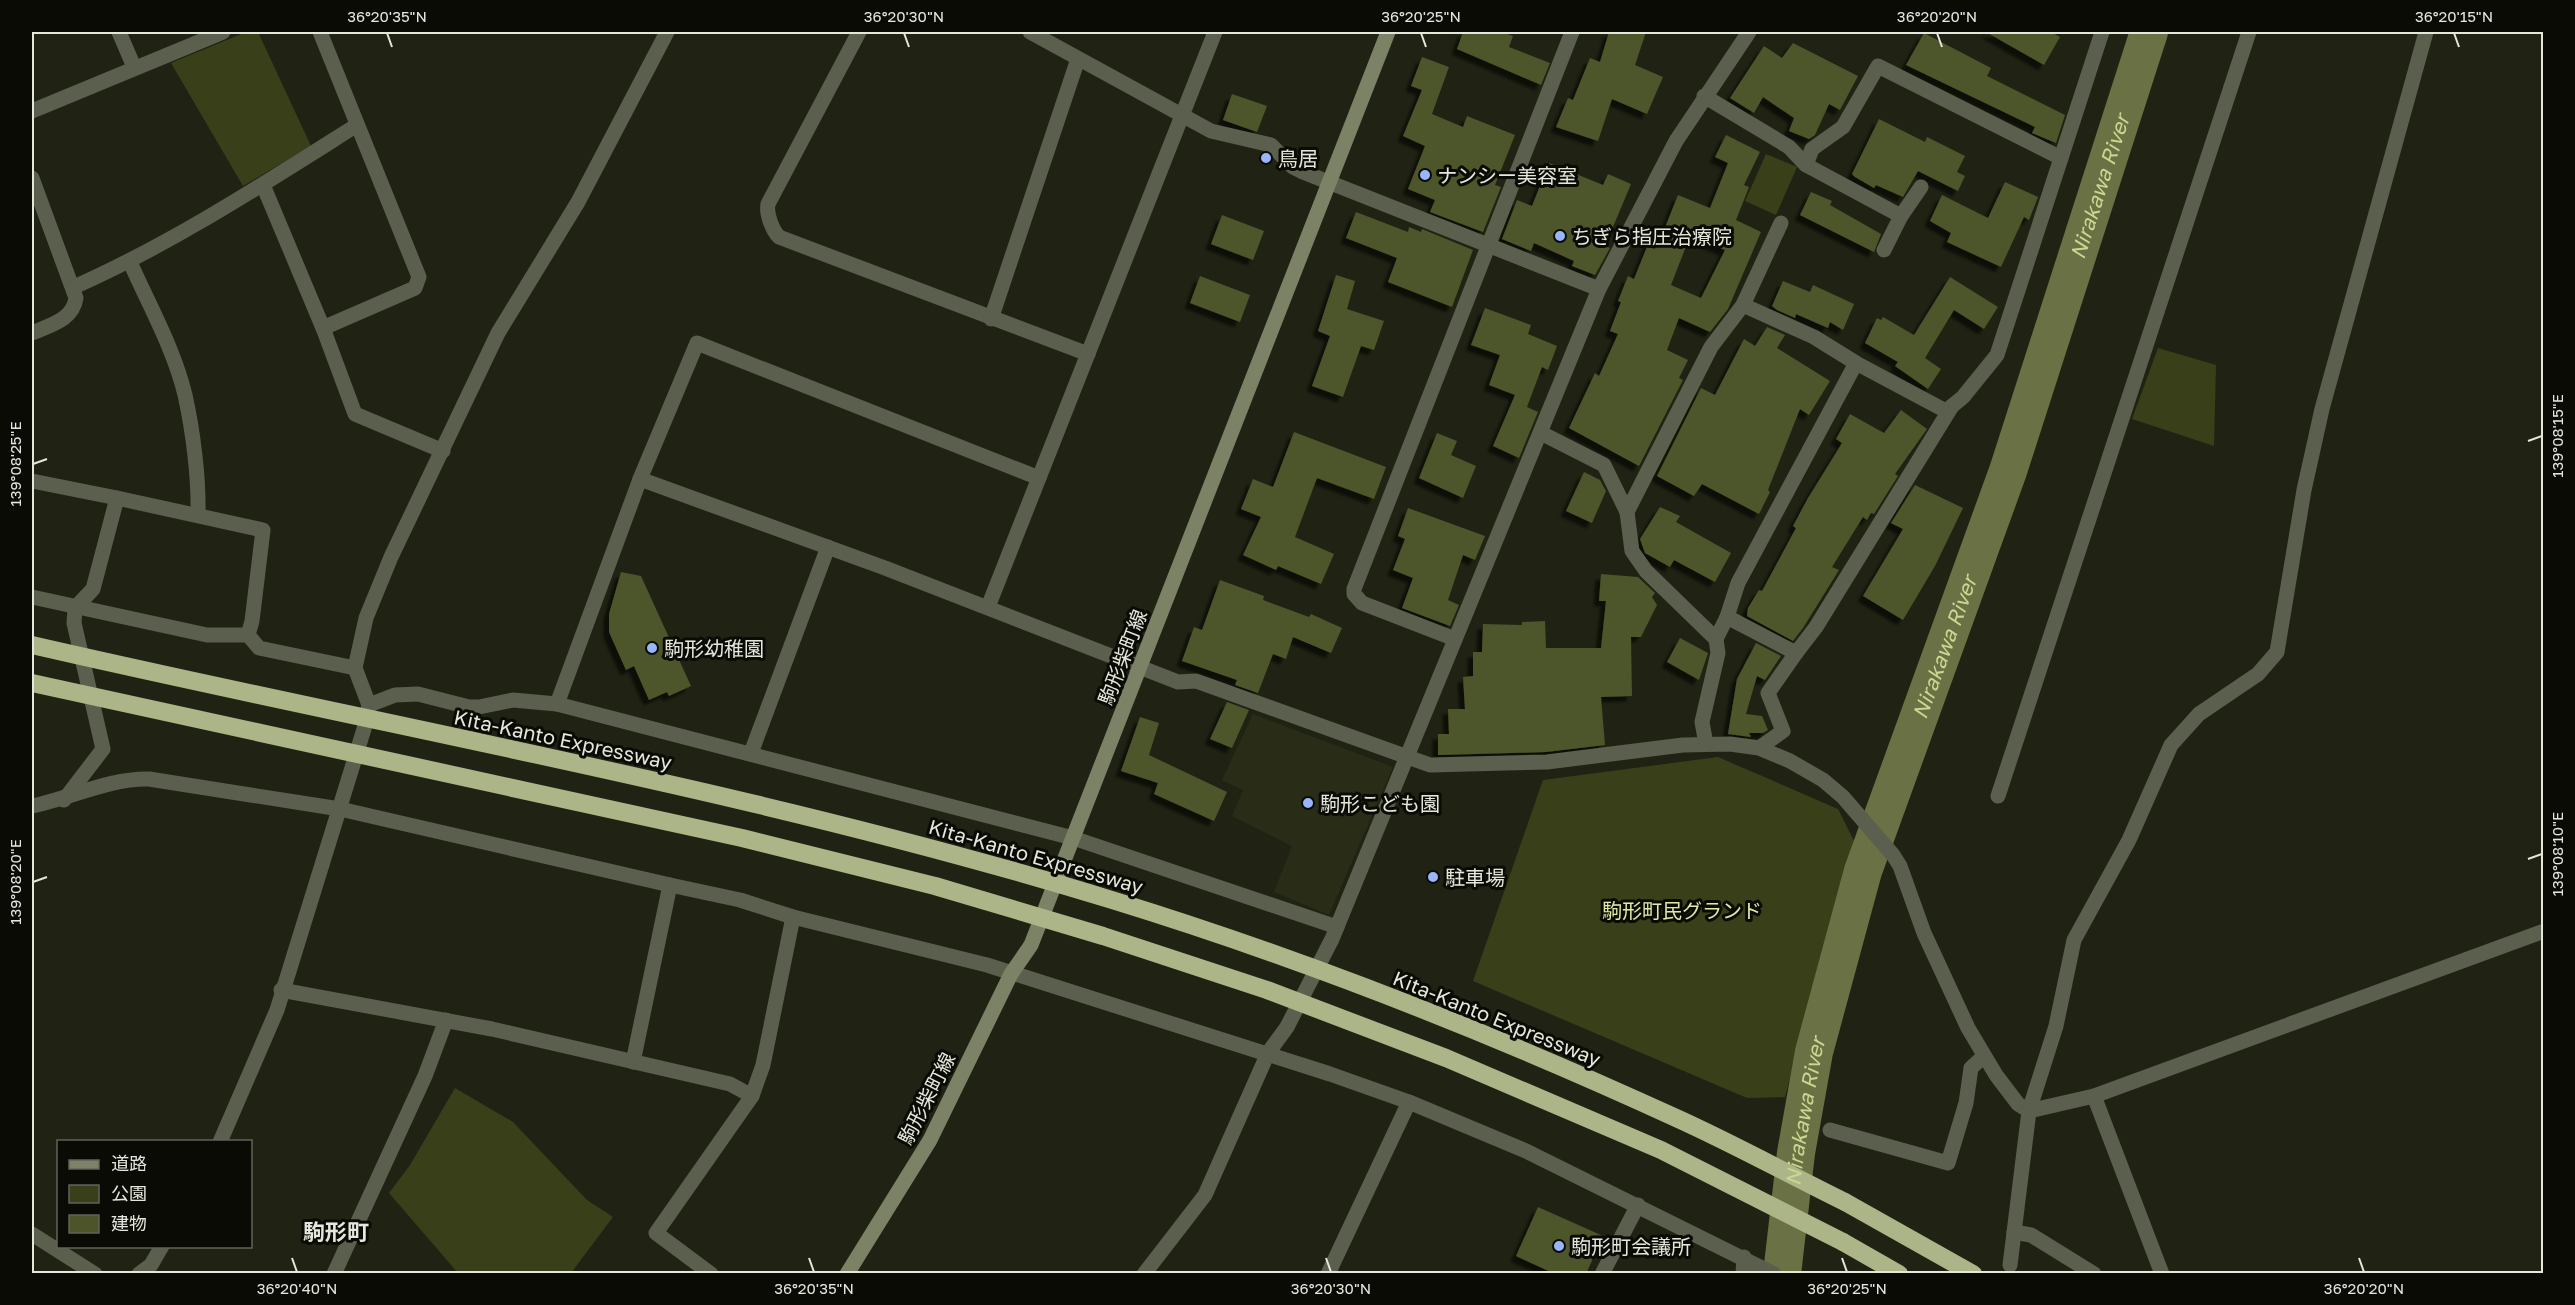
<svg xmlns="http://www.w3.org/2000/svg" width="2575" height="1305" font-family="'Golos Text','Noto Sans JP',sans-serif">
<defs>
<filter id="shadow"><feDropShadow dx="-5.5" dy="5.5" stdDeviation="1.5" flood-color="#0009"/></filter>
</defs>
<rect width="100%" height="100%" fill="#202313"/>
<!-- built -->
<polygon fill="#292c16" points="1253,714 1393,767 1329,915 1274,892 1292,846 1232,816 1243,790 1222,780"/>
<!-- green -->
<g fill="#393f18">
<polygon points="246,32 258,32 311,146 243,186 171,63"/>
<polygon points="1766,154 1797,167 1776,215 1745,201"/>
<polygon points="2158,348 2216,365 2214,446 2132,419"/>
<polygon points="1718,757 1838,809 1854,841 1785,1097 1747,1098 1473,981 1543,780"/>
<polygon points="455,1088 513,1122 587,1200 613,1217 571,1273 458,1273 389,1193 410,1165"/>
</g>
<g fill="none" stroke-linecap="round" stroke-linejoin="round">
<!-- river -->
<path stroke="#697145" stroke-width="38" id="s1" d="M 1782,1274 L 1796,1153 L 1814,1052 L 1863,871 L 2008,471 L 2149,32"/>
</g>
<!-- building -->
<g fill="#4d542a" fill-rule="evenodd" filter="url(#shadow)">
<polygon points="1463,32 1502,32 1513,36 1509,47 1550,63 1541,85 1457,49"/>
<polygon points="1609,32 1646,32 1635,65 1663,77 1647,114 1612,99 1598,141 1556,127 1568,98 1573,100 1590,58 1600,62"/>
<polygon points="1986,32 2051,32 2060,37 2044,65"/>
<polygon points="1924,33 1991,68 1987,76 2065,115 2056,143 2032,133 2035,127 1906,65"/>
<polygon points="1793,43 1858,76 1840,110 1829,104 1815,135 1809,139 1789,131 1794,118 1763,97 1754,113 1730,98 1764,46 1782,58"/>
<polygon points="1422,57 1449,67 1432,114 1463,127 1467,116 1515,135 1495,185 1501,187 1483,232 1430,212 1435,200 1408,189 1425,146 1403,136 1422,90 1411,86"/>
<polygon points="1232,94 1267,106 1257,132 1223,120"/>
<polygon points="1879,119 1925,142 1927,137 1965,156 1957,172 1965,176 1958,191 1918,171 1903,197 1876,185 1874,188 1855,177 1852,174"/>
<path d="M 1726,135 L 1760,152 L 1744,185 L 1749,187 L 1736,220 L 1761,232 L 1728,309 L 1710,332 L 1679,318 L 1667,350 L 1688,360 L 1679,378 L 1683,380 L 1639,466 L 1569,428 L 1595,373 L 1599,376 L 1618,334 L 1610,331 L 1621,302 L 1618,301 L 1628,276 L 1634,279 L 1653,232 L 1662,235 L 1678,195 L 1710,208 L 1728,163 L 1715,157 ZM 1690,236 L 1725,250 L 1701,298 L 1671,285 Z"/>
<polygon points="1549,163 1603,185 1608,174 1631,184 1605,246 1610,248 1595,275 1572,266 1574,261 1534,243 1531,251 1502,239 1517,200 1532,206"/>
<polygon points="2005,182 2038,197 2029,220 2024,217 2001,267 1947,242 1951,233 1930,221 1942,195 1988,218"/>
<polygon points="1811,192 1832,201 1830,205 1881,234 1874,252 1800,215"/>
<polygon points="1356,212 1408,232 1409,227 1421,232 1422,229 1473,250 1452,307 1388,282 1397,258 1346,238"/>
<polygon points="1222,215 1264,231 1253,260 1211,244"/>
<polygon points="1336,275 1355,281 1347,309 1384,321 1374,350 1361,346 1343,397 1312,386 1330,336 1318,331"/>
<polygon points="1200,276 1250,295 1240,322 1190,303"/>
<polygon points="1950,277 1998,307 1984,329 1954,310 1925,358 1941,369 1928,389 1895,366 1898,362 1865,343 1877,318 1881,320 1883,317 1914,335"/>
<polygon points="1783,281 1810,292 1813,285 1854,304 1843,330 1830,322 1828,328 1796,314 1795,318 1777,310 1772,306"/>
<polygon points="1485,308 1531,325 1528,334 1557,346 1548,370 1542,367 1527,407 1538,412 1519,458 1493,446 1515,395 1489,385 1500,355 1471,345"/>
<polygon points="1767,327 1785,335 1777,348 1830,381 1809,415 1800,409 1768,490 1770,492 1759,514 1702,484 1694,496 1657,476 1701,388 1715,395 1744,339 1755,346"/>
<polygon points="1901,410 1927,429 1895,474 1898,476 1874,514 1871,513 1867,520 1863,517 1832,567 1839,570 1803,628 1793,641 1747,616 1748,608 1759,590 1762,591 1796,528 1793,526 1808,498 1842,443 1836,439 1850,414 1884,433"/>
<polygon points="1294,432 1386,467 1374,499 1317,478 1295,537 1334,554 1321,584 1278,566 1276,570 1243,555 1261,517 1241,509 1253,479 1273,487"/>
<polygon points="1437,433 1457,441 1451,455 1476,466 1463,498 1419,478"/>
<polygon points="1584,472 1600,480 1606,491 1592,523 1566,511"/>
<polygon points="1915,485 1963,508 1935,566 1903,620 1863,596 1903,529 1891,523"/>
<polygon points="1660,507 1680,516 1676,522 1731,553 1715,582 1674,560 1670,567 1645,553 1640,539"/>
<polygon points="1408,508 1485,536 1475,560 1463,555 1448,600 1459,605 1450,626 1402,608 1413,578 1393,570 1405,539 1398,536"/>
<polygon points="621,572 641,576 691,686 669,696 667,692 649,700 634,666 626,670 609,632 609,614"/>
<polygon points="1601,574 1638,577 1655,593 1652,597 1657,605 1641,637 1631,637 1632,696 1601,697 1605,745 1546,752 1438,755 1438,734 1449,734 1448,709 1465,709 1463,677 1473,676 1473,652 1482,652 1483,624 1522,625 1522,622 1545,621 1546,648 1601,648 1606,601 1599,601"/>
<polygon points="1220,580 1264,596 1263,600 1309,617 1311,614 1342,628 1331,653 1293,637 1286,659 1273,654 1258,693 1235,685 1237,680 1182,661 1194,627 1202,630"/>
<polygon points="1680,638 1708,653 1699,680 1667,662"/>
<polygon points="1756,643 1781,656 1765,680 1757,676 1746,714 1762,716 1768,730 1763,733 1749,733 1751,737 1728,734 1737,679"/>
<polygon points="1227,702 1249,710 1232,748 1210,739"/>
<polygon points="1140,717 1159,723 1149,755 1227,792 1214,821 1154,794 1158,783 1121,771"/>
<polygon points="1538,1207 1603,1236 1586,1274 1555,1274 1516,1256"/>
</g>
<g fill="none" stroke-linecap="round" stroke-linejoin="round">
<!-- minor -->
<g stroke="#5b5f4d" stroke-width="15">
<polyline points="320,32 419,277 415,288 323,328"/>
<path d="M 859,32 L 768,204 C 766,213 772,230 779,237 L 1088,354"/>
<polyline points="1030,32 1211,131 1271,145 1293,167 1303,172 1599,289"/>
<polyline points="1704,96 1789,147 1806,165 1901,216"/>
<polyline points="32,111 223,32"/>
<polyline points="1806,165 1812,149 1843,127 1878,66 2061,158"/>
<path d="M 32,178 L 76,298 C 73,320 50,325 32,333"/>
<polyline points="263,185 323,328 355,414 443,451"/>
<polyline points="1884,250 1901,216 1921,187"/>
<path d="M 130,262 C 149,305 174,349 185,395 C 193,431 199,478 198,515"/>
<path d="M 74,287 C 173,243 265,183 357,125"/>
<polyline points="1743,305 1814,337 1856,363 1946,411 1963,397 1997,355 2102,32"/>
<polyline points="991,319 1078,59"/>
<polyline points="1541,433 1604,465 1627,512 1711,347 1743,305 1781,223"/>
<polyline points="640,479 885,568 1178,682 1196,681 1430,765 1547,762 1683,745 1730,744 1759,748 1790,761 1823,780 1843,797 1893,855 1900,866 1924,933 1968,1028 1996,1075 2018,1104 2029,1111"/>
<polyline points="32,481 117,498"/>
<polyline points="1627,512 1632,551 1646,571 1716,639 1718,653 1702,722 1706,744"/>
<polyline points="32,597 207,635 248,635"/>
<polyline points="988,607 1215,32"/>
<polyline points="1727,617 1796,653 1816,627 1952,406"/>
<polyline points="1455,639 1362,603 1354,594 1354,589 1572,32"/>
<polyline points="1716,639 1727,617 1738,583 1856,363"/>
<polyline points="369,705 395,695 418,694 469,707 479,707 513,700 557,704 640,479 697,343 1039,478"/>
<polyline points="1759,748 1783,731 1768,693 1796,653"/>
<polyline points="751,753 828,547"/>
<polyline points="1998,796 2249,32"/>
<polyline points="64,800 103,749 74,623 75,608 93,589 117,498 263,530 252,621 248,635 259,648 355,668"/>
<path d="M 32,806 C 71,798 110,778 149,779 L 340,809 L 670,885 L 633,1062"/>
<polyline points="1073,838 1337,927"/>
<polyline points="281,990 492,1029 730,1084 752,1096"/>
<polyline points="2094,1096 2162,1274"/>
<polyline points="1830,1130 1948,1163 1966,1103 1971,1068 1984,1056"/>
<polyline points="220,1142 277,1010 364,729 369,705 355,668 366,618 391,557 498,333 578,202 667,32"/>
<polyline points="2014,1232 2031,1235 2094,1274"/>
<polyline points="32,1234 95,1274"/>
<polyline points="2010,1265 2029,1111 2056,1026 2074,940 2129,840 2171,745 2199,714 2258,674 2277,652 2304,490 2322,409 2426,32"/>
<polyline points="139,1274 151,1265 162,1246"/>
<polyline points="334,1274 425,1076 446,1020"/>
<polyline points="711,1274 656,1233 752,1096 763,1065 793,917"/>
<polyline points="1144,1274 1205,1195 1268,1053 1287,1027 1332,939 1599,289 1676,141 1749,32"/>
<polyline points="1328,1274 1409,1102"/>
<polyline points="1602,1274 1638,1205"/>
<polyline points="1743,1274 1744,1257"/>
</g>
<!-- tertiary -->
<g stroke="#5b5f4d" stroke-width="15">
<polyline points="119,32 134,67"/>
<polyline points="557,704 1073,838"/>
<polyline points="670,885 740,900 793,917 987,965 1330,1074 1409,1102 1526,1151 1774,1274"/>
<polyline points="2029,1111 2094,1096 2544,931"/>
</g>
<!-- secondary -->
<polyline stroke="#7c8265" stroke-width="15" points="847,1274 930,1140 1011,974 1031,945 1388,32"/>
<!-- motorway -->
<g stroke="#acb587" stroke-width="18">
<polyline points="1845,1202 1973,1274"/>
<polyline points="1843,1242 1899,1274"/>
</g>
<!-- motorway-bridge -->
<g stroke="#acb587" stroke-width="18">
<path d="M 32,645 C 392,728 758,791 1112,900 C 1304,959 1491,1033 1674,1117 C 1732,1143 1788,1174 1845,1202"/>
<polyline points="32,683 742,838 935,886 1103,936 1267,990 1446,1058 1661,1150 1843,1242"/>
</g>
</g>
<!-- ticks -->
<path fill="none" stroke="#e5e7dc" stroke-width="2" d="M 387,33 L 392,47M 904,33 L 909,47M 1421,33 L 1426,47M 1937,33 L 1942,47M 2454,33 L 2459,47M 2528,441 L 2542,436M 33,464 L 47,459M 2528,859 L 2542,854M 33,882 L 47,877M 292,1258 L 297,1272M 809,1258 L 814,1272M 1326,1258 L 1331,1272M 1842,1258 L 1847,1272M 2359,1258 L 2364,1272"/>
<!-- markers -->
<g fill="#98b5fd" stroke="#0a0b05" stroke-width="2">
<circle cx="1266" cy="158" r="6"/>
<circle cx="1425" cy="175" r="6"/>
<circle cx="1560" cy="236" r="6"/>
<circle cx="652" cy="648" r="6"/>
<circle cx="1308" cy="803" r="6"/>
<circle cx="1433" cy="877" r="6"/>
<circle cx="1559" cy="1246" r="6"/>
</g>
<g text-anchor="middle" dominant-baseline="central" stroke-width="6" stroke-linejoin="round" paint-order="stroke">
<!-- poi labels -->
<g font-size="20" fill="#e5e7dc" stroke="#0a0b05" text-anchor="start">
<text x="1278" y="158">鳥居</text>
<text x="1437" y="175">ナンシー美容室</text>
<text x="1572" y="236">ちぎら指圧治療院</text>
<text x="664" y="648">駒形幼稚園</text>
<text x="1320" y="803">駒形こども園</text>
<text x="1445" y="877">駐車場</text>
<text x="1571" y="1246">駒形町会議所</text>
</g>
<!-- street labels -->
<g font-size="20" fill="#e5e7dc" stroke="#0a0b05">
<text transform="translate(1122 657) rotate(-69)">駒形柴町線</text>
<text transform="translate(563 739) rotate(12)">Kita-Kanto Expressway</text>
<text transform="translate(1036 856) rotate(16)">Kita-Kanto Expressway</text>
<text transform="translate(1497 1018) rotate(22)">Kita-Kanto Expressway</text>
<text transform="translate(926 1098) rotate(-63)">駒形柴町線</text>
</g>
<!-- park labels -->
<g font-size="20" fill="#ddeaa3" stroke="#0a0b05">
<text x="1682" y="910">駒形町民グランド</text>
</g>
<!-- water labels -->
<g font-size="21" font-style="italic" fill="#cad790" stroke="#0a0b05">
<text stroke="none"><textPath href="#s1" startOffset="1136">Nirakawa River</textPath></text>
<text stroke="none"><textPath href="#s1" startOffset="650">Nirakawa River</textPath></text>
<text stroke="none"><textPath href="#s1" startOffset="164">Nirakawa River</textPath></text>
</g>
<!-- quarter labels -->
<g font-size="22" font-weight="bold" fill="#e5e7dc" stroke="#0a0b05">
<text x="336" y="1231">駒形町</text>
</g>
</g>
<!-- border -->
<rect width="2575" height="1305" fill="none" stroke="#0a0b05" stroke-width="66"/>
<!-- legend -->
<rect x="57" y="1140" width="195" height="108" fill="#0a0b05" stroke="#62635b" stroke-width="1.5"/>
<rect x="69" y="1160" width="30" height="9" fill="#7c8265" stroke="#62635b" stroke-width="1.5"/>
<text x="111" y="1170" font-size="18" fill="#e5e7dc">道路</text>
<rect x="69" y="1185" width="30" height="18" fill="#393f18" stroke="#62635b" stroke-width="1.5"/>
<text x="111" y="1200" font-size="18" fill="#e5e7dc">公園</text>
<rect x="69" y="1215" width="30" height="18" fill="#4d542a" stroke="#62635b" stroke-width="1.5"/>
<text x="111" y="1230" font-size="18" fill="#e5e7dc">建物</text>
<rect x="33" y="33" width="2509" height="1239" fill="none" stroke="#e5e7dc" stroke-width="2"/>
<g font-size="15" text-anchor="middle" fill="#e5e7dc">
<text x="387" y="22">36°20'35"N</text>
<text x="904" y="22">36°20'30"N</text>
<text x="1421" y="22">36°20'25"N</text>
<text x="1937" y="22">36°20'20"N</text>
<text x="2454" y="22">36°20'15"N</text>
<text transform="translate(2558 436) rotate(-90)" y="5">139°08'15"E</text>
<text transform="translate(16 464) rotate(-90)" y="5">139°08'25"E</text>
<text transform="translate(2558 854) rotate(-90)" y="5">139°08'10"E</text>
<text transform="translate(16 882) rotate(-90)" y="5">139°08'20"E</text>
<text x="297" y="1294">36°20'40"N</text>
<text x="814" y="1294">36°20'35"N</text>
<text x="1331" y="1294">36°20'30"N</text>
<text x="1847" y="1294">36°20'25"N</text>
<text x="2364" y="1294">36°20'20"N</text>
</g>
</svg>
